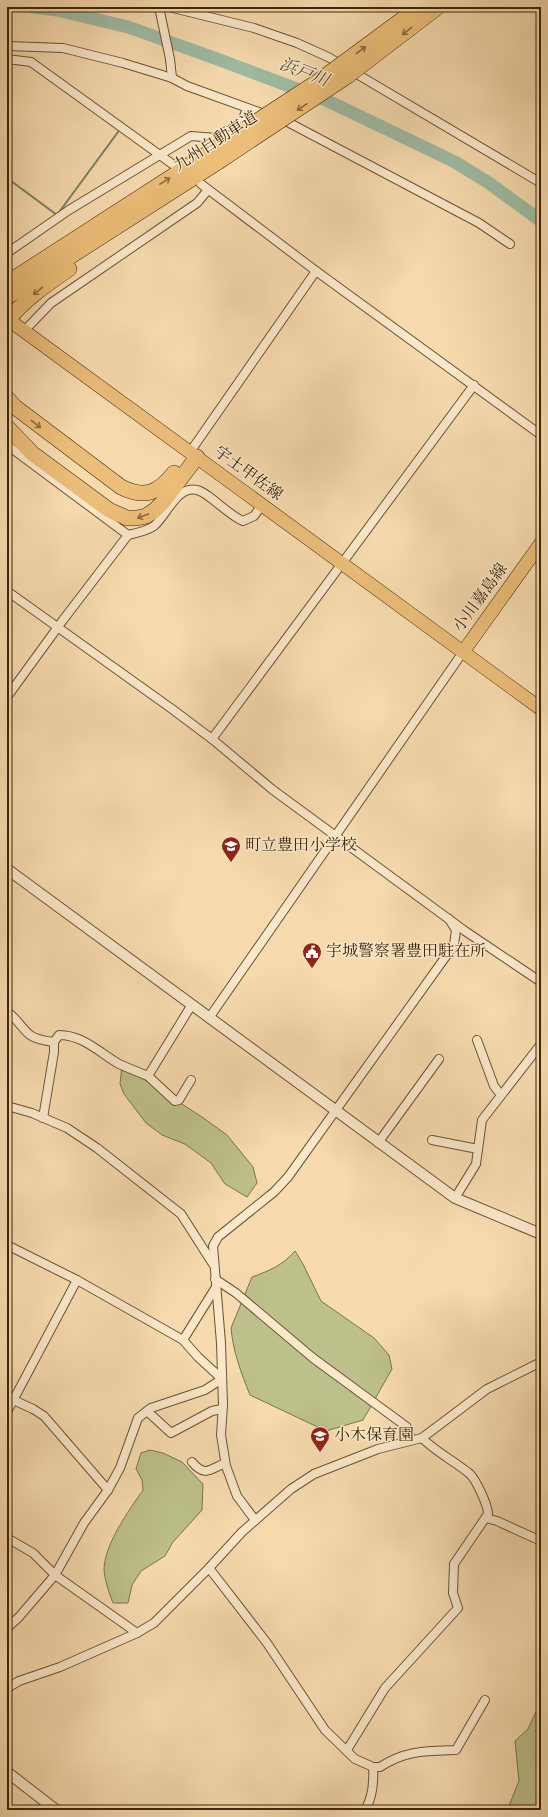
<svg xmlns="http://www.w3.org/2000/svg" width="548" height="1817" font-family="Vollkorn,'Noto Serif JP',serif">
<rect width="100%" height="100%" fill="#f7dbaf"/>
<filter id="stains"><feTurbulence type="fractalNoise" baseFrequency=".005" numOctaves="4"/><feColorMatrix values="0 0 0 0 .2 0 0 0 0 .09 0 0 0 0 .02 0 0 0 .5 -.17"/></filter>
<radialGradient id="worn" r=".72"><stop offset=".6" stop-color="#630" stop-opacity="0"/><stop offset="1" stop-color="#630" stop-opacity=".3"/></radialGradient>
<!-- green -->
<g fill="#bcc08b" stroke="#7d724b">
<polygon points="122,1065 202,1117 227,1135 253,1167 257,1183 247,1197 225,1184 211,1163 185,1144 162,1135 146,1123 124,1094 120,1084"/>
<path d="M 295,1251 L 303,1264 L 321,1301 L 374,1338 L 389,1355 L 392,1369 L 363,1420 L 326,1431 L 250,1395 C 241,1373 233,1351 231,1328 L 252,1277 C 269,1271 283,1265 295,1251 Z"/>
<path d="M 150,1450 L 163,1453 L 182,1462 L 203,1484 L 202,1510 L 173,1542 L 165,1556 L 141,1571 L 132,1585 L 128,1603 L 113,1603 C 109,1593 105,1581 104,1570 C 104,1545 129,1510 143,1490 L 142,1480 L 136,1469 L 141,1453 Z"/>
<polygon points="539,1705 541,1705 541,1810 509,1810 509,1806 519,1781 515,1741 528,1729"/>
</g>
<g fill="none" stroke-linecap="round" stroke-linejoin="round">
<!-- stream -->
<polyline stroke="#788067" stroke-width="2" points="7,178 57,215 118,132"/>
<!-- river -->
<polyline stroke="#9ebca5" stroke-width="13" points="33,7 57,10 128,27 220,60 326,100 455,162 489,183 541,221"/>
<!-- minor casing -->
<g stroke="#6c5234" stroke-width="10">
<g id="minor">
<polyline points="159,7 170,59 172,78"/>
<polyline points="169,7 254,28 297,43 328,57 541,183"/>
<polyline points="7,46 63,48 123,63 172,78 187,86 267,115"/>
<polyline points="7,59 31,62 175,166"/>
<polyline points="280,118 479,223 510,244"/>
<polyline points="201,184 316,271 541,435"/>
<polyline points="7,253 69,210 191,136 216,138 242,121 247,109"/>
<polyline points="24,331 51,303 197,203 208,190"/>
<polyline points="7,445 128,535"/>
<polyline points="190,452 316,271"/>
<polyline points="7,591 172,709 212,739 273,790 465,931 541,982"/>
<path d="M 7,697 L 63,620 L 128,535 C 137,533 147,531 154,526 C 167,515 177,485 197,490 C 208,492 228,515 243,521 L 254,516 L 262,505"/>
<polyline points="212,739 474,385"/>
<path d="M 7,1012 C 17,1018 21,1028 30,1035 C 37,1040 46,1041 54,1042 L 54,1052 L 43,1118"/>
<polyline points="209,1018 463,652"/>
<polyline points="477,1040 494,1086 501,1095"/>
<path d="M 54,1042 L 59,1035 C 83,1035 100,1053 119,1064 C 128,1068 138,1072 148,1076 L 191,1006"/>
<polyline points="148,1076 175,1101 179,1100 191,1080"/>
<polyline points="7,1106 32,1113 67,1128 97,1148 181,1214 213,1264"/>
<polyline points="432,1140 478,1149"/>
<polyline points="378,1143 439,1059"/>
<polyline points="455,1198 476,1164 482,1120 541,1044"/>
<polyline points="7,1245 77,1280 183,1340 198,1357 222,1379"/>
<polyline points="215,1279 236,1293 313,1358 407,1427 411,1440"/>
<polyline points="183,1340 216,1287"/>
<polyline points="7,1397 33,1409 44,1416 108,1490"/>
<polyline points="147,1411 171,1433 212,1411 222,1409"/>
<polyline points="7,1412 77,1280"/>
<path d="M 192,1462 C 205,1477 209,1470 225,1463"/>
<polyline points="486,1518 497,1521 541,1541"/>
<polyline points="255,1520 237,1496 226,1466 221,1435 223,1405 221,1343 213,1246 218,1237 274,1192 288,1177 454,945 456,930 449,919"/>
<polyline points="7,1538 33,1553 55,1575 137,1633"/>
<path d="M 209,1568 L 267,1643 L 325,1730 L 355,1759 L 373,1767 L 380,1767 C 406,1750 426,1751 456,1750 L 485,1700"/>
<polyline points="7,1628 19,1617 55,1575 84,1523 108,1490 120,1468 138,1418 151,1408 205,1390 222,1379"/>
<polyline points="7,1691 9,1687 19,1681 60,1667 137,1633 154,1623 209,1568 242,1532 291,1489 314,1474 378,1449 422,1438 487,1389 541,1362"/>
<path d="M 347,1750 L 385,1688 L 458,1608 L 453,1593 L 454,1564 L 488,1514 C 488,1505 476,1480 470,1474 C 454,1461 436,1452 422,1438"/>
<path d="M 365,1810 C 373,1797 374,1782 373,1767"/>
</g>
</g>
<!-- tertiary casing -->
<g stroke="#6c5234" stroke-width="12">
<g id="tertiary">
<polyline points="7,869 455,1198 541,1234"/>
<polyline points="7,1772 56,1810"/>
</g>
</g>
<!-- primary casing -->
<g stroke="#3e250b" stroke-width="14">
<g id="primary">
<polyline points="13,323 541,709"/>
<polyline points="463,652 541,543"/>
</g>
</g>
<!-- motorway casing -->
<g stroke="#3e250b" stroke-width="16">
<g id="motorway">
<polyline points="7,283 213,150"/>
<polyline points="7,297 218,162"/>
<path d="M 7,321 C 24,300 47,284 69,269"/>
<path d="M 7,398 L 15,407 L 121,487 C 145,499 158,493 174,473"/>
<polyline points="7,427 33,454 109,510 127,518 137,518 146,516 155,510 163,502 197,457"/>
</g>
</g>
<!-- minor -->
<use href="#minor" stroke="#fae8cb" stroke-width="8"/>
<!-- tertiary -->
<use href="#tertiary" stroke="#fae8cb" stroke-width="10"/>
<!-- primary -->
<use href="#primary" stroke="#ecbe78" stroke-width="13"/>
<!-- motorway -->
<use href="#motorway" stroke="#ecbe78" stroke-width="15"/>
<!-- motorway-bridge casing -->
<g stroke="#3e250b" stroke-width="16" stroke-linecap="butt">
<g id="motorway-bridge">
<polyline points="213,150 320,80 419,7"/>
<polyline points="218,162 349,75 438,7"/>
</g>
</g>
<!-- motorway-bridge -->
<use href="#motorway-bridge" stroke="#ecbe78" stroke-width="15"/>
</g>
<!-- one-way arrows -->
<defs><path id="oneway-shaft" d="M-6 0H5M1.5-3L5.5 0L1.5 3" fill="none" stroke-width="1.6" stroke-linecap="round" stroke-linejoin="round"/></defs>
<g stroke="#8c6a3c">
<use href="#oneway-shaft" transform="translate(407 31) rotate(142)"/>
<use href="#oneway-shaft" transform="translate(361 50) rotate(-37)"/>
<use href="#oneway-shaft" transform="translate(302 107) rotate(147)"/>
<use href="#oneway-shaft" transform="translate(165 181) rotate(-32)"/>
<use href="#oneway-shaft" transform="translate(38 291) rotate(140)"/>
<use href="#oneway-shaft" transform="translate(36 424) rotate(38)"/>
<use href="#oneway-shaft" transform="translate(143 516) rotate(160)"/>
</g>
<!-- icons -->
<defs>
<g id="school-pin" transform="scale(1)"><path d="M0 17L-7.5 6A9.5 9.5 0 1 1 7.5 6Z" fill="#8f2418" stroke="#fae8cb"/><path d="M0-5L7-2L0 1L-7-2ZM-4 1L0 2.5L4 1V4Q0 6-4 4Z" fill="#fff"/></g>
<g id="civic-pin" transform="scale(1)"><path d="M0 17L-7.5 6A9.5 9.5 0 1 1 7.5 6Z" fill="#8f2418" stroke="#fae8cb"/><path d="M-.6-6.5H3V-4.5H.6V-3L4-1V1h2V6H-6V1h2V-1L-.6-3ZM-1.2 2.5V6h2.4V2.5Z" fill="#fff"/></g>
</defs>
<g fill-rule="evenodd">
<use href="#school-pin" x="231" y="846"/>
<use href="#civic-pin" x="312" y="952"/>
<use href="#school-pin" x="320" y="1436"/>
</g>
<g text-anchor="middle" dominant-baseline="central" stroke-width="3" stroke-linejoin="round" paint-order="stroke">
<!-- street labels -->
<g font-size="16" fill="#3e250b" stroke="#fae8cb">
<text transform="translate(216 142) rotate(-33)">九州自動車道</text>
<text transform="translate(248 474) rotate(36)">宇土甲佐線</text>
<text transform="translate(481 598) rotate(-54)">小川嘉島線</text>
</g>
<!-- poi labels -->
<g font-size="16" fill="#3e250b" stroke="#fae8cb" text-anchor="start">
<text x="245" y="846">町立豊田小学校</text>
<text x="326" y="952">宇城警察署豊田駐在所</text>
<text x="334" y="1436">小木保育園</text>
</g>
<!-- water labels -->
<g font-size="17" font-style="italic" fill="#564b32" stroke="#fae8cb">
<text transform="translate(304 73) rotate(21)">浜戸川</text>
</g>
</g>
<!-- margin -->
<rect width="548" height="1817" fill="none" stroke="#f7dbaf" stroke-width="24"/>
<rect x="8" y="8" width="532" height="1801" fill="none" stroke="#3e250b" stroke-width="2"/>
<rect x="12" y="12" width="524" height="1793" fill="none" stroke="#3e250b"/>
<rect width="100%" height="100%" filter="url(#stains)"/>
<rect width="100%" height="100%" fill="url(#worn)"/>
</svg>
